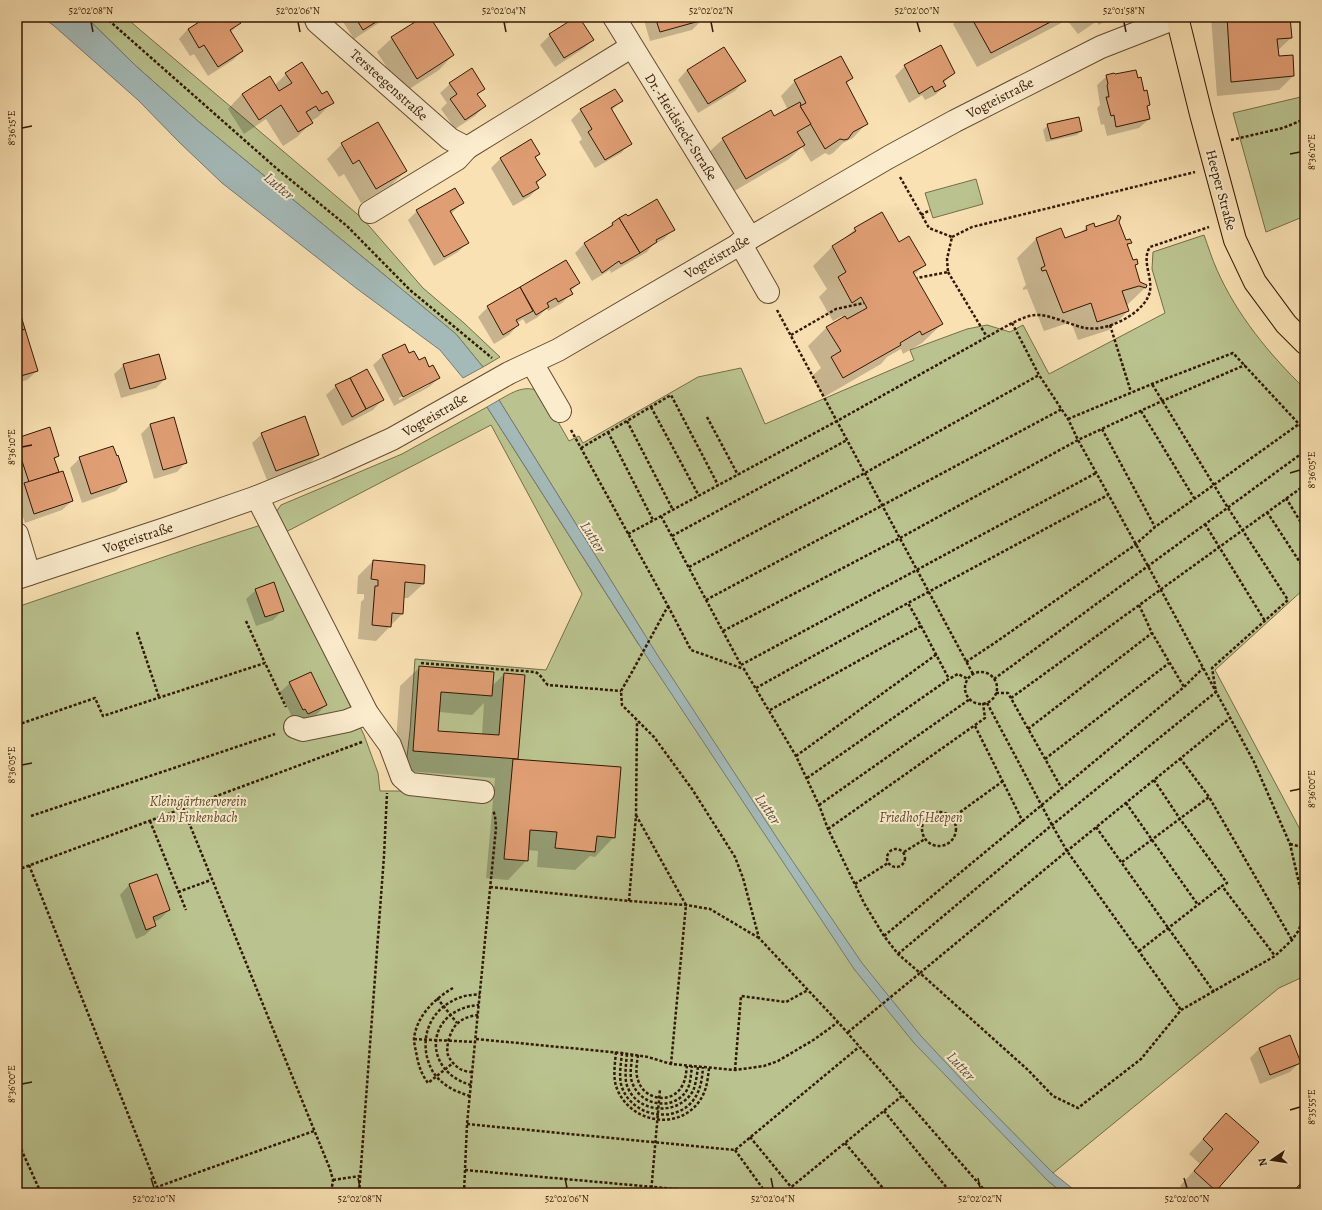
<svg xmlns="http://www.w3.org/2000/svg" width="1322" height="1210" font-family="Alegreya,serif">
<rect width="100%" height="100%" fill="#f9e1b3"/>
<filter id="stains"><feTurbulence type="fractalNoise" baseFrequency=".005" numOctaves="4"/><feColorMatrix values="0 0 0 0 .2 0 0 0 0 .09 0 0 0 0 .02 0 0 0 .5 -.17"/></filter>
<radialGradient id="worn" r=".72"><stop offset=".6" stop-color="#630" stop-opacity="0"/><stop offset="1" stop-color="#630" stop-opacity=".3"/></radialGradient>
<!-- green -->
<g fill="#bac38f" stroke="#766e48">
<polygon points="86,17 125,17 363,219 423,288 464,323 500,357 483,367 456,334 199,122 136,66"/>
<polygon points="1305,96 1305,216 1266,232 1233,113"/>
<polygon points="976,179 983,204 933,218 925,193"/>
<path d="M 1204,235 C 1208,246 1212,259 1217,270 C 1237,315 1269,354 1305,389 L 1305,588 L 1215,670 L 1303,835 L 1305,834 L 1305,976 L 1279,988 L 1053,1173 L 1048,1181 L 1063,1193 L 17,1193 L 17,607 L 196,546 L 261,525 L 271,539 L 364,735 L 378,773 L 380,791 L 403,791 L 410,731 L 415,659 L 546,670 L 582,594 L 491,425 L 282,534 L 276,512 L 281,505 L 402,454 L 487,407 L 639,645 L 644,634 L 499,400 C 513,392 525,384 541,392 L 569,441 L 579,436 L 583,443 L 698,377 L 741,368 L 765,424 L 914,360 L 910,350 L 967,329 L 987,325 L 1010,332 L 1023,325 L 1049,374 L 1165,313 L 1152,269 L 1153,252 Z"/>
</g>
<!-- water -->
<g fill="#a4bab9" stroke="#777a70">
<polygon points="41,17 86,17 136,66 199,122 456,334 483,367 463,378 440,350 356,288 222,183 179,142 138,100 53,25"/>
<polygon points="499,400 658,656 781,844 862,963 921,1036 980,1099 1053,1173 1078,1193 1063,1193 1048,1181 914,1043 854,969 643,651 487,407"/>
</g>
<!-- shadow -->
<g fill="#0003" fill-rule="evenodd">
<polygon points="208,17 236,17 239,23 231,32 242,51 233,60 208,76 194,54 190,56 179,39 188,29"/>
<polygon points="340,17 388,17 354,39"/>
<polygon points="424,17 429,17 453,55 439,70 403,93 377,52 392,38"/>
<polygon points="502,17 517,17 506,24"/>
<polygon points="578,17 593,40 583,49 555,67 540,45 550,35"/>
<polygon points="643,17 701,17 702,20 692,30 650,41"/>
<polygon points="960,17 1110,17 1099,25 1097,21 1078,34 1067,20 977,67 953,24"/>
<polygon points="1211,17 1289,17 1291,38 1277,51 1278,57 1293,76 1279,90 1217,96"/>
<polygon points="905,66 954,73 943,83 945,86 935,95 925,100 922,95 909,103 895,76"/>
<polygon points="687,70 744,81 735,91 698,113 678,80"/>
<polygon points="286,74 332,102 318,117 311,121 311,123 297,137 283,146 266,119 244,134 228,109 242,94 270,77 275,85"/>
<polygon points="1107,76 1143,92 1149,105 1146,107 1149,119 1139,128 1107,136 1104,124 1101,125 1097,108 1100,105 1097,85"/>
<polygon points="852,78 846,84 867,123 853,138 843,143 833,153 829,155 825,153 811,162 802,147 789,159 731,193 708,153 723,139 788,110 781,96 795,81"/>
<polygon points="450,84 484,88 477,95 484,106 475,116 455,129 441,109 447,103 440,93"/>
<polygon points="615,90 621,101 612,110 630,143 621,153 595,168 579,142 582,139 571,120 581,110"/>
<polygon points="1048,125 1081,131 1077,135 1046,142 1043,130"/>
<polygon points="342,144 406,171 391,185 361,203 344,174 339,177 327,159"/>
<polygon points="539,154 535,158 545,175 536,184 538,188 529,197 513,206 491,168 501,158"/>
<polygon points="462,203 451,214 467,243 458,252 434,266 408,220 417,211"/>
<polygon points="1118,216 1118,222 1125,242 1130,243 1127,246 1133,262 1137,264 1134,267 1140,283 1146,286 1145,288 1126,306 1128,311 1109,330 1078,340 1071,322 1044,331 1027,289 1023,290 1023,288 1026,285 1017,258 1037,238 1064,240 1079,234 1087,227 1094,228 1112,222"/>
<polygon points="627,218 673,229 664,239 653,245 647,252 611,273 610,270 592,281 575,253 584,244 605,231 612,224"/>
<polygon points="855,229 898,243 925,265 914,275 942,324 922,343 903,354 901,349 887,357 881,364 824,397 812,376 821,368 808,346 827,327 843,318 842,316 833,321 819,297 827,289 813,266 832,247 844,239"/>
<polygon points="566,261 579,283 570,292 571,294 562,303 548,311 547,308 538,317 526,324 523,319 517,323 518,325 509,335 494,344 478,317 488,307"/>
<polygon points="17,306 37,371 27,380 17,383"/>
<path d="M 409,355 L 429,368 L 439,378 L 429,387 L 394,406 L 373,365 L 383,356 ZM 429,383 L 429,385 L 399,400 L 399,398 Z"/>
<polygon points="124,365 165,379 156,388 121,398 114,374"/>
<polygon points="336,386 382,400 373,410 342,426 326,395"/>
<polygon points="150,425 186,462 177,472 154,479 141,434"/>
<polygon points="262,434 318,455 309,464 267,480 252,443"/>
<polygon points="17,439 58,456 54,460 58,473 72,501 62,510 25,523 17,499 17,491 19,490 17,484"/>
<polygon points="80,458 126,481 116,491 82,503 70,468"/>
<polygon points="373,561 423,584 408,598 403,598 402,614 376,641 358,639 361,602 364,599 364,594 357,594 358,576"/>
<polygon points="256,590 283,610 273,620 256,626 246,599"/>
<path d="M 420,667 L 492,686 L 504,674 L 524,676 L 517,760 L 614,837 L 595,857 L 590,856 L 575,870 L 537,867 L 538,851 L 528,850 L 527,860 L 508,880 L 486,878 L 495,778 L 394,770 L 400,686 ZM 484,703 L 482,735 L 437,732 L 439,712 L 472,715 Z"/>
<polygon points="290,683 326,705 316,715 298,723 293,719 280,692"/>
<polygon points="156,875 169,910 160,919 154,922 155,926 145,935 136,939 120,895 129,885"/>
<polygon points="1259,1049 1300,1062 1290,1072 1260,1084 1250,1058"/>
<polygon points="1226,1114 1216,1190 1213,1193 1188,1193 1180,1186 1200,1164 1189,1154"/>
</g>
<!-- building -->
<g fill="#e09e74" stroke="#331902">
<polygon points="207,17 237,17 241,23 230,30 243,51 218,67 204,45 199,48 188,29"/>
<polygon points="355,17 384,17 363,30"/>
<polygon points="423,17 430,17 454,55 417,79 391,37"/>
<polygon points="576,17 579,17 594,40 564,58 549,34"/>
<polygon points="655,17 702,17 703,20 660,32"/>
<polygon points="971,17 1060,17 991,53"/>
<polygon points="1227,17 1290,17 1292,38 1277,39 1279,56 1293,55 1294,76 1231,82"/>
<polygon points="941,45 955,73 943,81 946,86 935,92 932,86 919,94 904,65"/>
<polygon points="724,47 746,81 708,104 687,70"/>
<polygon points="841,56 853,78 846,82 868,124 853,132 848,139 844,140 840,139 825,149 800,106 806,103 794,80"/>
<polygon points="302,62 322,94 327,91 334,103 319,111 316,106 306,112 313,123 298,132 281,105 259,120 242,94 270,76 279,91 292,83 285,73"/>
<polygon points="472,68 485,89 477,94 486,106 465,120 450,99 457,94 449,83"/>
<polygon points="1136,70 1138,78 1141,77 1144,91 1147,90 1150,105 1147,106 1150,119 1116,127 1114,115 1111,116 1106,97 1109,97 1107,85 1108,84 1106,75 1114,73 1115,74"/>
<polygon points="615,89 623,101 611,108 632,144 605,160 588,132 592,129 580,109"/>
<polygon points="800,102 801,105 800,106 811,124 797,132 805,145 746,179 722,138 771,110 774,116"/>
<polygon points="1079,117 1082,131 1051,139 1047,124"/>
<polygon points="378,122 407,171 376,189 359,160 353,164 341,143"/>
<polygon points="531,139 540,154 535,157 546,175 536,182 539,188 523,197 500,158"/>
<polygon points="455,188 464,203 450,211 469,243 444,257 416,210"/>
<polygon points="657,199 675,230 656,240 657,242 640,253 619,218 626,214 628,216"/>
<polygon points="882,212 899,242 909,236 926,265 913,272 943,324 922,335 920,331 900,343 901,345 843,378 831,357 841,351 826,327 845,316 847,319 867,308 861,297 852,303 838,277 846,272 832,246 856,231 854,228"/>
<polygon points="1118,215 1121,217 1119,222 1126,240 1130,239 1132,243 1127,244 1133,260 1137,259 1138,264 1135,265 1140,282 1147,285 1146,288 1139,286 1122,291 1129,311 1097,322 1091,303 1063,313 1046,270 1042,271 1041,268 1045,266 1036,238 1061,228 1065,238 1087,230 1086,226 1094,223 1095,227 1116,220"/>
<polygon points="619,218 640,253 621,264 619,261 602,273 584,243 613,225 612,223"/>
<polygon points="566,260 580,283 570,289 573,294 558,302 556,298 547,303 549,307 536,315 520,287"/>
<polygon points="520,287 533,311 516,320 519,325 503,335 487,306"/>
<polygon points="17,303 25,329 17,332"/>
<polygon points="25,329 38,371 17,377 17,332"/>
<polygon points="405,344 409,353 414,351 419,360 425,357 429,367 433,365 440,378 403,397 382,355"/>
<polygon points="159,354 166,379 130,389 123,364"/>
<polygon points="367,369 384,400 366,409 350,378"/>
<polygon points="350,378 366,409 352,417 335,385"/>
<polygon points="305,416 319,455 276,471 261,433"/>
<polygon points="174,417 187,463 163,470 150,424"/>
<polygon points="50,427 59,456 54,458 59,472 29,482 17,446 17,438"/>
<polygon points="113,446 117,456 118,455 127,482 91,494 79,457"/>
<polygon points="63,471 73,501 34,514 24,483"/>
<polygon points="373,560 425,565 424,584 405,582 403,614 392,613 391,627 372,625 375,586 378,586 378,580 371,579"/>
<polygon points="274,582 284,611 265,617 255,589"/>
<polygon points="419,666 494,672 492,696 441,692 438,731 499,735 504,673 525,675 518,759 413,751"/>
<polygon points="311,672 327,705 308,714 305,709 303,710 289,682"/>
<polygon points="513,759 621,767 615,838 597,836 595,852 555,848 557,832 530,830 528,861 504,859"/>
<polygon points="157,874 170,910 153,917 156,926 146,930 129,884"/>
<polygon points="1290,1035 1301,1063 1270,1075 1259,1048"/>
<polygon points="1226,1113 1259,1142 1216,1191 1194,1171 1213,1149 1203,1139"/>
<polygon points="1300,1184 1305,1188 1305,1193 1292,1193"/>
</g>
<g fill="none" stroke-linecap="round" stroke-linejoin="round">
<!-- minor casing -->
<g stroke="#644b2e" stroke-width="24">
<g id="minor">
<polyline points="315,17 317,22 450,139 467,148 631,47"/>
<polyline points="614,17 750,238"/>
<polyline points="370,212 457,159 467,148"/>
<polyline points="740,243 768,292"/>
<polyline points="532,363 560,411"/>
<polyline points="257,497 367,713 390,745 402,777 410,784 483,792"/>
<polyline points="17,534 29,574"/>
<polyline points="17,578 165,529 257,497 328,468 392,439 509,373 558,350 889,157 955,121 1101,47 1178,17"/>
<polyline points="295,727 303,730 347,721 367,713"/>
</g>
</g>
<!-- major casing -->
<g stroke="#331902" stroke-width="24">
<polyline id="major" points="1177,17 1201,114 1235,240 1255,282 1286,324 1305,343"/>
</g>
<!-- path -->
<g stroke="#331902" stroke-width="2.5" stroke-dasharray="3 2" stroke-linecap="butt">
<polyline points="105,17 276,168 347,226 410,290 492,358"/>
<polyline points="1231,140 1283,128 1305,119"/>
<polyline points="900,177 929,228 952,237 947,259 948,272 917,278"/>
<polyline points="921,215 930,210"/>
<polyline points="952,237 972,227 1195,172"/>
<polyline points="948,272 987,337"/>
<polyline points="777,310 973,674"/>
<polyline points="1012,323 1039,375 1068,419 1078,440 1148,566 1254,762 1290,844 1302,896 1303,908 1302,920 1299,930 1292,940 1275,956 1181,1010 1141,1059 1078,1108 1053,1096 1028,1070 920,973 1067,851 1230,718"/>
<polyline points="1110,325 1131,392"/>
<polyline points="791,335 836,309 864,303"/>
<polyline points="651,407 699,496"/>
<polyline points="1141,411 1194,498"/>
<polyline points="707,417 738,475"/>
<polyline points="1068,419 1152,384 1233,353 1299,424 1305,433"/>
<polyline points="627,421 673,510"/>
<polyline points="1102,429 1155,527"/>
<polyline points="571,430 668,606 632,672 621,691 622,705 654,737 692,789 735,857 743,878 759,938 838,1022 987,1193"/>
<polyline points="608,432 653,520"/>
<polyline points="581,448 671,395 718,485"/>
<polyline points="1286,498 1305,529"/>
<polyline points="1267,512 1305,570"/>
<polyline points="661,516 741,665"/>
<polyline points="1205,524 1265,621"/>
<path d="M 628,534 L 837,421 L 1012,323 C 1019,320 1026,316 1035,315 C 1050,314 1070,325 1085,328 C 1105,332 1139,316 1148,297 C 1156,281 1140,262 1150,247 L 1209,227"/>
<polyline points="672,536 847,440"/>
<polyline points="689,567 865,473 1039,375"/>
<polyline points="706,600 1062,409"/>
<polyline points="1139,605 1152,633 1184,687"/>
<polyline points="668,606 691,650 744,669 796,756 819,805 828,829 864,903 884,936 898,954 920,973 847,1033"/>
<polyline points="246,621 265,663"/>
<polyline points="921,626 949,679"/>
<polyline points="723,631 900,538 1078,440 1162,401 1245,365"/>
<polyline points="137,632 159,697"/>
<polyline points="966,662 996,642 1135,545 1155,527 1299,424"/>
<path d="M 421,663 L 535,672 C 541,674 543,681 548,685 L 621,691"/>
<polyline points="741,665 1096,473"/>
<circle cx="981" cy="688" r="16"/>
<polyline points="994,679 1305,451"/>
<polyline points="756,688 908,603 1108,495"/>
<polyline points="996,693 1008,693 1062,789"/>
<polyline points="1011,698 1305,485"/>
<polyline points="987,703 1052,825 1067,851 1181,1010"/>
<polyline points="770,710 921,626 908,603"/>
<polyline points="17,725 95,698 103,716 265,663 286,707"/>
<polyline points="975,726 1023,822"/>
<polyline points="1028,729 1152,633"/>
<polyline points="796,756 937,654"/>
<polyline points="1180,758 1209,797 1292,940"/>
<polyline points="1045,759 1169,663"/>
<polyline points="807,778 949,679 958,674 968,679"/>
<polyline points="1154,780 1180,819 1227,883 1222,886 1275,956"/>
<polyline points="1126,803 1198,905"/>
<polyline points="819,805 970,699"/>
<polyline points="183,808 330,1169 333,1180 331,1193"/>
<circle cx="939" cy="829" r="17"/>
<polyline points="636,815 686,905 671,1064"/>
<polyline points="31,816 275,734"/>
<polyline points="952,818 1003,781"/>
<polyline points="150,821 186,910"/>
<polyline points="1096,827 1214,992"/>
<polyline points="828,829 985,718 983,703"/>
<polyline points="1290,844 1305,848"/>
<circle cx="896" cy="858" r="9"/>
<polyline points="904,852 925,839"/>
<polyline points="1122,862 1209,797"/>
<polyline points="29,865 157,1187 314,1131"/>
<polyline points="17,870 362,742"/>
<polyline points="855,884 888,863"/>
<polyline points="490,887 629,901 686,905 710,909 759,938"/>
<polyline points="178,892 211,880"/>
<polyline points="629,901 636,815 637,721"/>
<polyline points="884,936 1184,687 1203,668"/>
<polyline points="1139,951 1222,886"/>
<polyline points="898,954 1052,825 1216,692 1212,668 1288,600 1228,508 1152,384"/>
<path d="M 453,988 C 434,999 417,1016 414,1038 C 414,1044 416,1051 417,1057 C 419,1067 422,1075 428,1083 L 453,1063"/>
<polyline points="437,998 457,1023"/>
<polyline points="414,1039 475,1042"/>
<polyline points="476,1039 622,1053 648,1057 671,1064 735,1070 764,1066 778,1061 815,1039 838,1022"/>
<path d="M 616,1052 C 615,1063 613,1076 616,1086 C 629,1125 684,1133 703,1095 C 707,1087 708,1077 709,1068"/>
<path d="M 622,1053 C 621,1063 619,1074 621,1084 C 628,1113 668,1125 690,1104 C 700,1094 702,1081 703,1067"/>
<path d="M 627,1054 C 626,1063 625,1072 626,1082 C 633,1113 677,1118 693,1091 C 696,1084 697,1074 698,1067"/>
<path d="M 632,1054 C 632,1063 629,1074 632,1082 C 640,1107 676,1112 688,1088 C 691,1081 691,1073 692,1066"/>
<path d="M 638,1055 C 637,1063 635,1072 638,1080 C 644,1101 674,1105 683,1084 C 686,1079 686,1072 687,1066"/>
<polyline points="735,1070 741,996 786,1002 808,990"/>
<path d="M 472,1072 C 469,1072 464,1071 460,1069 C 455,1066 450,1060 448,1055 C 445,1047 451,1028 458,1023 C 463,1018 471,1016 478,1015"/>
<path d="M 471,1085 C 421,1071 425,1009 479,1005"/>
<path d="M 470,1096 C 457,1092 445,1087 436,1076 C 431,1070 429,1064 427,1057 C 421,1031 434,1007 459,998 C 465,995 473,995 480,994"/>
<polyline points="884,1111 951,1193"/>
<polyline points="467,1124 735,1150 859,1047"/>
<polyline points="750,1137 796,1193"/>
<polyline points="17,1140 41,1193"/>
<polyline points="845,1143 887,1193"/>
<polyline points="735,1150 766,1193"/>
<polyline points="465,1170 698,1191 699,1193"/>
<polyline points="333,1180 360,1176"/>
<polyline points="157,1187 159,1193"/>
<polyline points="359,1193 384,856 387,793"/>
<polyline points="464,1193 467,1124 496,828 495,816 493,810"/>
<polyline points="651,1193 660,1089"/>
<polyline points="784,1193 902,1096"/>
</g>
<!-- minor -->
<use href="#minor" stroke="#fbecce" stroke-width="22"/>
<!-- major -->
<use href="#major" stroke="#f9e1b3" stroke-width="22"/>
</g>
<!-- ticks -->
<path fill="none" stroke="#331902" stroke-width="1.5" d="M 91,22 L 93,32M 298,22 L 300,32M 504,22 L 506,32M 711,22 L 713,32M 917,22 L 920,32M 1124,22 L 1126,32M 22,128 L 32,126M 1290,154 L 1300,152M 22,447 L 32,445M 1290,473 L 1300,470M 22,765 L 32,763M 1290,791 L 1300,789M 22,1084 L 32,1082M 1290,1110 L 1300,1107M 151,1178 L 154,1188M 358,1178 L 360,1188M 565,1178 L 567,1188M 771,1178 L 773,1188M 978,1178 L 980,1188M 1184,1178 L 1187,1188"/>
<g text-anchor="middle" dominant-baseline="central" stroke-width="4" stroke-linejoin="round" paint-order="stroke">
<!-- street labels -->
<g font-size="14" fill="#331902" stroke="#fbecce">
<text transform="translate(389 85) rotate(42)">Tersteegenstraße</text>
<text transform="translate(1000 98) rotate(-27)">Vogteistraße</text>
<text transform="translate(681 127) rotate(58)">Dr.-Heidsieck-Straße</text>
<text transform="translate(1221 190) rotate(75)">Heeper Straße</text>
<text transform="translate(717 257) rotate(-30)">Vogteistraße</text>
<text transform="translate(435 415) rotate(-30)">Vogteistraße</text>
<text transform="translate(138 538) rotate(-18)">Vogteistraße</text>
</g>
<!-- park labels -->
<g font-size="14" font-style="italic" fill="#5c4c2c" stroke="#fbecce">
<text x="198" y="801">Kleingärtnerverein<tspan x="198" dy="16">Am Finkenbach</tspan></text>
<text x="921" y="817">Friedhof Heepen</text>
</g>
<!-- water labels -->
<g font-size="15" font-style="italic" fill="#5b5142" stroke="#fbecce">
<text transform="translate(279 186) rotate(40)">Lutter</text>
<text transform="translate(593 537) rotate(58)">Lutter</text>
<text transform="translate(768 809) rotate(56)">Lutter</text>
<text transform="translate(961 1066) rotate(47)">Lutter</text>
</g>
</g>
<!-- margin -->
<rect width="1322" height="1210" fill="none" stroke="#f9e1b3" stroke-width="44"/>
<!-- north arrow -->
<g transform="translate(1272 1160) rotate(257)" stroke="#fbecce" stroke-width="3" paint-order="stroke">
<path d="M0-3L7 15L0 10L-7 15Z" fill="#331902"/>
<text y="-6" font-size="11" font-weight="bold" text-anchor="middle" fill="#331902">N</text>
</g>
<rect x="22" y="22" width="1278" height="1166" fill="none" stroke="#331902" stroke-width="1.5"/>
<g font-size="10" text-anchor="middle" fill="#331902">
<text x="91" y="14">52°02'08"N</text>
<text x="298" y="14">52°02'06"N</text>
<text x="504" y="14">52°02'04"N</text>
<text x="711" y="14">52°02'02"N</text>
<text x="917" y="14">52°02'00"N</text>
<text x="1124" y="14">52°01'58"N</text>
<text transform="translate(11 128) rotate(-90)" y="4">8°36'15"E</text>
<text transform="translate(1311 152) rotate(-90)" y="4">8°36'10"E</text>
<text transform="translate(11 447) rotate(-90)" y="4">8°36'10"E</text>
<text transform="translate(1311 470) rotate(-90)" y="4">8°36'05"E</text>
<text transform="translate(11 765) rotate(-90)" y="4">8°36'05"E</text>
<text transform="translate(1311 789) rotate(-90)" y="4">8°36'00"E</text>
<text transform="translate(11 1084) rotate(-90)" y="4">8°36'00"E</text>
<text transform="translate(1311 1107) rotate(-90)" y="4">8°35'55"E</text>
<text x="154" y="1202">52°02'10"N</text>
<text x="360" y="1202">52°02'08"N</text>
<text x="567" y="1202">52°02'06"N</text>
<text x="773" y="1202">52°02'04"N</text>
<text x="980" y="1202">52°02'02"N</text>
<text x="1187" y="1202">52°02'00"N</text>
</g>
<rect width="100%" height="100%" filter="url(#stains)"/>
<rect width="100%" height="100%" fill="url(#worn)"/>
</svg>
